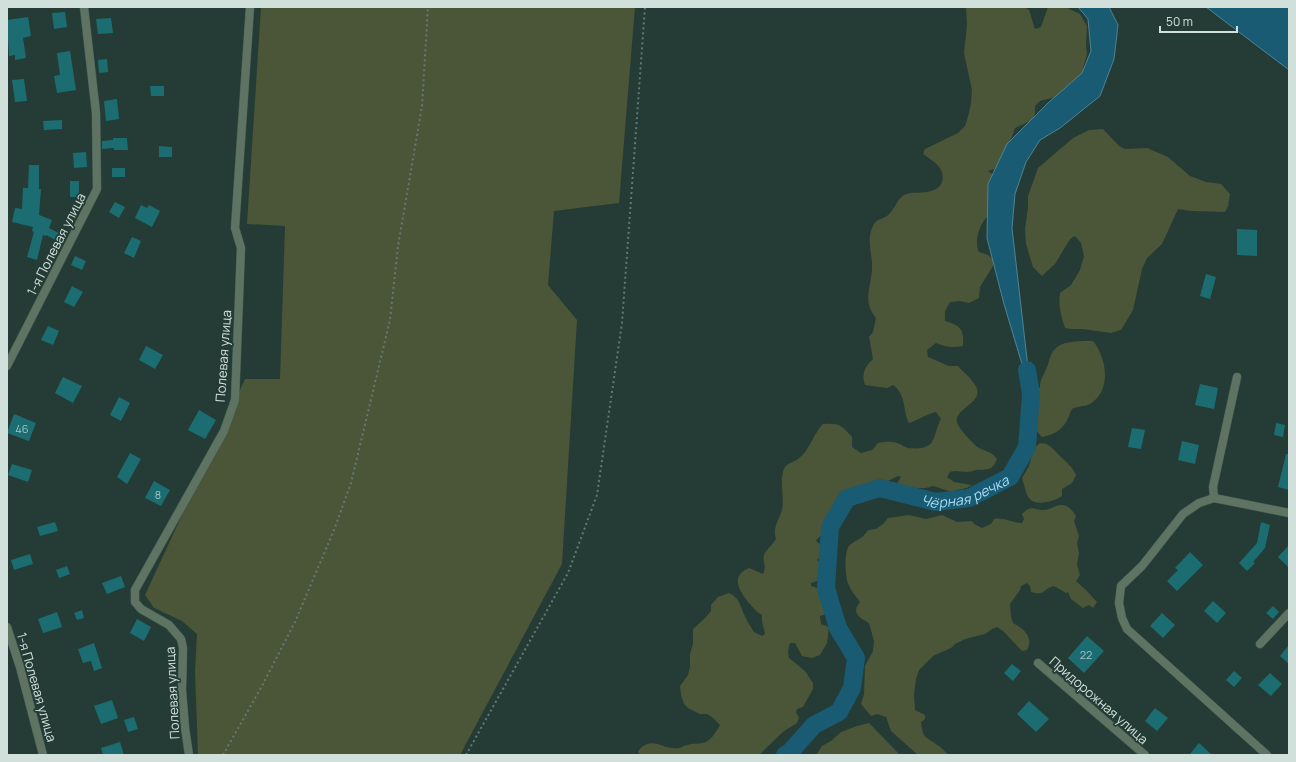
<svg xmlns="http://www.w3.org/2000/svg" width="1296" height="762" font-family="Manrope,sans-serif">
<rect width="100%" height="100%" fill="#243c35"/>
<!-- green -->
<g fill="#4b5538">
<polygon points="261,7 635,7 619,203 554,211 548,285 577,320 562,564 460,755 198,755 195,671 197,634 182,621 154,608 145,595 245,379 280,379 285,226 247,224"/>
<path d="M 966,7 L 1024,7 L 1029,10 L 1035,29 L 1041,27 L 1048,7 L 1065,7 L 1080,14 L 1087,26 L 1086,46 L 1087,54 L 1083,68 L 1085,72 L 1059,96 L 1040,101 L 1035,106 L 1035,114 L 1032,120 L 1015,128 L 1008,147 L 997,168 L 988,171 L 996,177 L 992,185 L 988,188 C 987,198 990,204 996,210 C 993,212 990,214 988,216 C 979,224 974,242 979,252 L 988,255 L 995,261 L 993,266 L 980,287 L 979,298 L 969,303 L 960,301 L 950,302 L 945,311 L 945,321 C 961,326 964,329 963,346 C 953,348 945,347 936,343 L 927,350 L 928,357 L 949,366 L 958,366 C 963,372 969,376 973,382 C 990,402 954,407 957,422 C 958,428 974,445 979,448 C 987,452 991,451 997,459 C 992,472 987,469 976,470 C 973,471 969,472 966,472 C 960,472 956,470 950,472 L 947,477 L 954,482 L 972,485 C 965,490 960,488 952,492 L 933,486 L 926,488 L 903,488 L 896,485 L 901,477 L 898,476 L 888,481 L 874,483 L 862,490 L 842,496 L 830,514 L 830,528 L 816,540 L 818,543 L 821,544 L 823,548 L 823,555 L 817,560 L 830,569 L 831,573 L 829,577 L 811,583 L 811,586 C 823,588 829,602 828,614 L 820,616 L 821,624 L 829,627 L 827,643 L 820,655 L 812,658 L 802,656 L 795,643 L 790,643 L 788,652 L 789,658 L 805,671 L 813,683 L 813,689 L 803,707 L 797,709 L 796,712 L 799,718 L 797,723 L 784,731 L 759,755 L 639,755 L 638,751 C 652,734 663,751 679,748 C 682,748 684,745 687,745 C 693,743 698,744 703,743 C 711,741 716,732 720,725 L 712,717 L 707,714 L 700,714 L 688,708 L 684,704 L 681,695 L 680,686 L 688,675 L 690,667 L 690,654 L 693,644 L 693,629 L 705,618 L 711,611 L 711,605 L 718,597 L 729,593 C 739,598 739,602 743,612 C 746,619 750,626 754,632 L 762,636 L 765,634 L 762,621 L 762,615 C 756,612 753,607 748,602 C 739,590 730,576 749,568 L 763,574 C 767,565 762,561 764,555 C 766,550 773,544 776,539 C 772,528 779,520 782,510 C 785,496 778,480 785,467 C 788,463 794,462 798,459 C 810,450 813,434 823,424 C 840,423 841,425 852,437 L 852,447 L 861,453 L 872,450 L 878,443 C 884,442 890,441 897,443 C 901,444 904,447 908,448 C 916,449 927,449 932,442 C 936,435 937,426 941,419 L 936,412 C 929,413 918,420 909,423 C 902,410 907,395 893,385 L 887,388 L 865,385 C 861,374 865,366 873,359 L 869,337 L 873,332 L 876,318 C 862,301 871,288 872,269 C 873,253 865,240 874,224 C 877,219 883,219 887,216 C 895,210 896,200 904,195 C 912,191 923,194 931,191 C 936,190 941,186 942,182 C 946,168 933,161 923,154 L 925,149 L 958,133 L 965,126 L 968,117 L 971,103 L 972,90 L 964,53 L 967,25 Z"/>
<path d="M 1103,129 L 1119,146 L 1125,149 L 1147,148 L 1168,157 L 1190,176 L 1206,182 L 1221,184 L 1230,194 L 1228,206 L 1225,212 L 1191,211 L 1178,209 L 1162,244 L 1147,258 L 1142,269 L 1133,310 L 1121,330 L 1111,333 L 1083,329 L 1071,329 L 1065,328 C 1061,317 1058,304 1060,293 L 1071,285 L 1080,270 L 1084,256 L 1081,243 L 1075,236 L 1070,239 L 1055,264 L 1042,276 L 1033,267 L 1026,244 L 1025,229 L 1028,208 L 1028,196 L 1038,168 L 1073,138 L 1089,130 Z"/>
<path d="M 1083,341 L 1093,341 C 1107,358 1112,391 1090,404 C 1084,407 1076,406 1072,409 C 1070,412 1070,415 1068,418 C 1064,429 1054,435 1042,437 C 1031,426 1036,423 1034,410 C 1033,405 1032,400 1034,395 C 1036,392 1038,390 1040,387 C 1040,379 1044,375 1047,367 C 1049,363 1049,359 1051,355 C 1057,342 1070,342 1083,341 Z"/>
<path d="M 1040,443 C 1042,444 1044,443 1046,444 C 1050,445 1054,450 1056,452 C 1064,461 1071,464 1076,475 L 1072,483 L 1062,489 L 1062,496 C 1057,499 1053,501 1047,502 C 1026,506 1027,493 1022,478 L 1029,466 L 1034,448 Z"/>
<path d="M 1060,505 C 1068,504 1072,510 1076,516 L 1074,521 L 1079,536 L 1077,543 L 1079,553 L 1077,565 L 1080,575 L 1076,581 L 1087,591 L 1097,602 L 1093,608 L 1089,605 L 1083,608 L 1071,599 L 1068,592 L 1066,593 L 1054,586 C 1043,589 1045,596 1031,592 L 1030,586 L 1027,583 L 1021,586 L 1020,590 L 1010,604 L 1011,617 L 1013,623 C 1024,629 1034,637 1027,650 L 1022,651 L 1003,631 L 997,627 L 992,629 L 985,634 L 965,639 L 955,644 L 951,648 L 933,656 L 919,670 L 916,679 L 914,695 L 915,710 L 925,715 L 925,719 L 921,722 C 923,738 924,736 936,744 C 941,747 945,752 949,755 L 918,755 L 891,731 L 886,717 L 877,714 L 871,716 L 861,704 L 864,694 L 865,666 L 873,651 L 874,641 L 869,623 C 859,617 851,613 860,602 C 856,596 850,590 848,583 C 845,575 844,553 849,546 C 854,540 862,540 868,530 L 876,529 L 883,524 L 888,518 L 909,515 L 926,519 L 942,515 L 957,522 L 972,521 L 974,524 L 982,528 L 991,524 L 994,519 C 1004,517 1012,523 1022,523 L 1024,519 L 1022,514 C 1032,504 1032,510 1044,510 C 1049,510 1054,506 1060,505 Z"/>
<polygon points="869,723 900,755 816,755 822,746 831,741 841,732 857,726"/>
</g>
<!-- water -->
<g fill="#185b73" stroke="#508392">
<polygon points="1078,7 1109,7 1118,25 1114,59 1100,96 1060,128 1040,140 1026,162 1015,194 1012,228 1031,394 1004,304 987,238 988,184 1007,144 1048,103 1082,73 1091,51 1088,19"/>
<polygon points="1206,7 1289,7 1289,70"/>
</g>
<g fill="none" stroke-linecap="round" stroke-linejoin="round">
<!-- river -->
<path stroke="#185b73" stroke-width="18" id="s1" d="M 785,755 L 790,752 L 814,725 L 839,712 L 852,688 L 856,658 L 838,628 L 826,588 L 830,527 L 847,498 L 880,488 L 936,502 L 969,498 L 1010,477 L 1027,447 L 1031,394 L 1027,370"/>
</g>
<!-- building -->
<g fill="#1b6d72">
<polygon points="65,12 67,27 54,29 52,13"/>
<polygon points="28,17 31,36 23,38 26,58 15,60 15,55 9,56 7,20"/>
<polygon points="111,18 113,33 98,34 96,19"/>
<polygon points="70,51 76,90 57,93 54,76 60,75 57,53"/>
<polygon points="107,59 108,72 99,73 98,60"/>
<polygon points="24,79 27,101 15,102 12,80"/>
<polygon points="150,86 164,86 164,96 151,96"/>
<polygon points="117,99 119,119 106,121 104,101"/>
<polygon points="62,120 62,129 44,130 43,121"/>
<polygon points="113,138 127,138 128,150 114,150 114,148 102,149 102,141 113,140"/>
<polygon points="159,146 172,147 172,157 159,157"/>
<polygon points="86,152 87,167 74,168 73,153"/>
<polygon points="29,165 39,165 39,189 41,189 39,215 52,220 49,228 66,237 63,244 46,235 46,236 43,235 37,260 27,257 34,232 32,231 33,227 12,222 15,208 22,209 23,188 28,188"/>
<rect x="112" y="168" width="13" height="9"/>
<rect x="70" y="181" width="9" height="16"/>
<polygon points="115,202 125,207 119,218 109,212"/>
<polygon points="141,205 147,208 149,205 160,211 152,227 135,218"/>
<polygon points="1237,229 1257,230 1257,256 1237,255"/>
<polygon points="132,237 141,241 134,258 124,253"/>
<polygon points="75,256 86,261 82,270 71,265"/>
<polygon points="1206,274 1216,277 1210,299 1200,296"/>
<polygon points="72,286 83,292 74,307 64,302"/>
<polygon points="48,326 59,331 53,345 41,340"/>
<polygon points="146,346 163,355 155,369 139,360"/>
<polygon points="63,377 82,386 73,403 55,393"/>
<polygon points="1200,384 1218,388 1214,409 1195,405"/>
<polygon points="119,397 130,403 121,421 110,415"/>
<polygon points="199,410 216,420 205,439 188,430"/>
<polygon points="14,414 36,423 29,441 7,433"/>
<polygon points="1276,423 1285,425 1283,437 1274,435"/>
<polygon points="1132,428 1145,430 1141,449 1128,447"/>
<polygon points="1182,441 1199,445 1195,464 1178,460"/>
<polygon points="130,453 141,459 127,484 117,477"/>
<polygon points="1286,454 1289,454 1289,490 1278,487"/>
<polygon points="12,464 32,470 28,482 8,475"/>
<polygon points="154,481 170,490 161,506 145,498"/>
<polygon points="55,522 58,531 40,536 37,527"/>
<polygon points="1261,522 1270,525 1265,548 1253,562 1255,563 1247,571 1239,563 1257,543"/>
<polygon points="1289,545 1289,568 1278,557"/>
<polygon points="1190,552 1203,565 1177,591 1167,581 1178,570 1175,568"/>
<polygon points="30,554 33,564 14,570 11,560"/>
<polygon points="67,566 70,574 59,578 56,570"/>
<polygon points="121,576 125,587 107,594 102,583"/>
<polygon points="1213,601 1226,613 1217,623 1204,611"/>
<polygon points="1273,606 1279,612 1273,619 1266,613"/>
<polygon points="82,610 84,618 77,620 74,613"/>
<polygon points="57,612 62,627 43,633 38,619"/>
<polygon points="1162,613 1175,625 1163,638 1150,626"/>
<polygon points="137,619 151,627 144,641 130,633"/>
<polygon points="1087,636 1104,651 1084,673 1068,658"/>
<polygon points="94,643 102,668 94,671 91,661 83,663 78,649"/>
<polygon points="1289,645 1289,664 1280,656"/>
<polygon points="1012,664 1021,671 1013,681 1004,673"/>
<polygon points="1234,671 1242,678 1234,687 1226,680"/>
<polygon points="1270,673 1282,684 1271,696 1258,685"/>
<polygon points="112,700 118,718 101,724 94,706"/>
<polygon points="1029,701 1049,719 1036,732 1017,714"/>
<polygon points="1155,708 1168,718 1157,731 1145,721"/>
<polygon points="134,717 138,729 128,732 124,720"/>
<polygon points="120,742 124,755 103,755 101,748"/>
<polygon points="1199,743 1212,755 1189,755"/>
</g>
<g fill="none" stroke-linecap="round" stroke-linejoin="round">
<!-- minor casing -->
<g stroke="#435a53" stroke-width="9">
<g id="minor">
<polyline points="7,366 97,189 96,113 84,7"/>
<polyline points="1214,498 1213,487 1237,377"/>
<polyline points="7,627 20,667 43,755"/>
<polyline points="1260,644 1289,613"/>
<polyline points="1038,663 1145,755"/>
<polyline points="189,755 185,728 182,690 183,648 181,639 169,625 141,609 135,602 135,590 224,431 235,400 241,248 235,228 250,7"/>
<polyline points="1267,755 1127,629 1122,618 1119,603 1121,586 1142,566 1183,514 1199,503 1214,498 1289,513"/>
</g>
</g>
<!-- path -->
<g stroke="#657973" stroke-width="2" stroke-dasharray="2 3" stroke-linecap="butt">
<polyline points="223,755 263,684 295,622 334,530 351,483 390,320 398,246 422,106 428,7"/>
<polyline points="466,755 568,573 597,495 622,323 645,7"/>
</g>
<!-- minor -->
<use href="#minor" stroke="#5f7363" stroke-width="8"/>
</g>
<g text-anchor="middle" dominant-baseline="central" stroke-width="3.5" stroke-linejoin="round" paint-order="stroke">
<!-- number labels -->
<g font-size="11" fill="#a4c3c2">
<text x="22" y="428">46</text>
<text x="158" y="494">8</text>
<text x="1086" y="654">22</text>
</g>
<!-- street labels -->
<g font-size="13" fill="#d2e0dc" stroke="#243c35">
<text transform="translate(56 244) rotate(-63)">1-я Полевая улица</text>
<text transform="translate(223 356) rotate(-86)">Полевая улица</text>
<text transform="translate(37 687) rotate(74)">1-я Полевая улица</text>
<text transform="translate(172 693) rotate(-93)">Полевая улица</text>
<text transform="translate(1099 700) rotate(41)">Придорожная улица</text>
</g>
<!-- water labels -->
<g font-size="14" font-style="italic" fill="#aadef6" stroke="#243c35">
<text stroke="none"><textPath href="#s1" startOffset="422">Чёрная речка</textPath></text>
</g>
</g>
<!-- border -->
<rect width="1296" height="762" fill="none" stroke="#d2e0dc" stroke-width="16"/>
<!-- scale -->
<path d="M1160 26v6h77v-6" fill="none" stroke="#d2e0dc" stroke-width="2"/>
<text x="1166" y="26" font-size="12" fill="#d2e0dc" stroke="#243c35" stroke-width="3" paint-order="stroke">50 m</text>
</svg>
